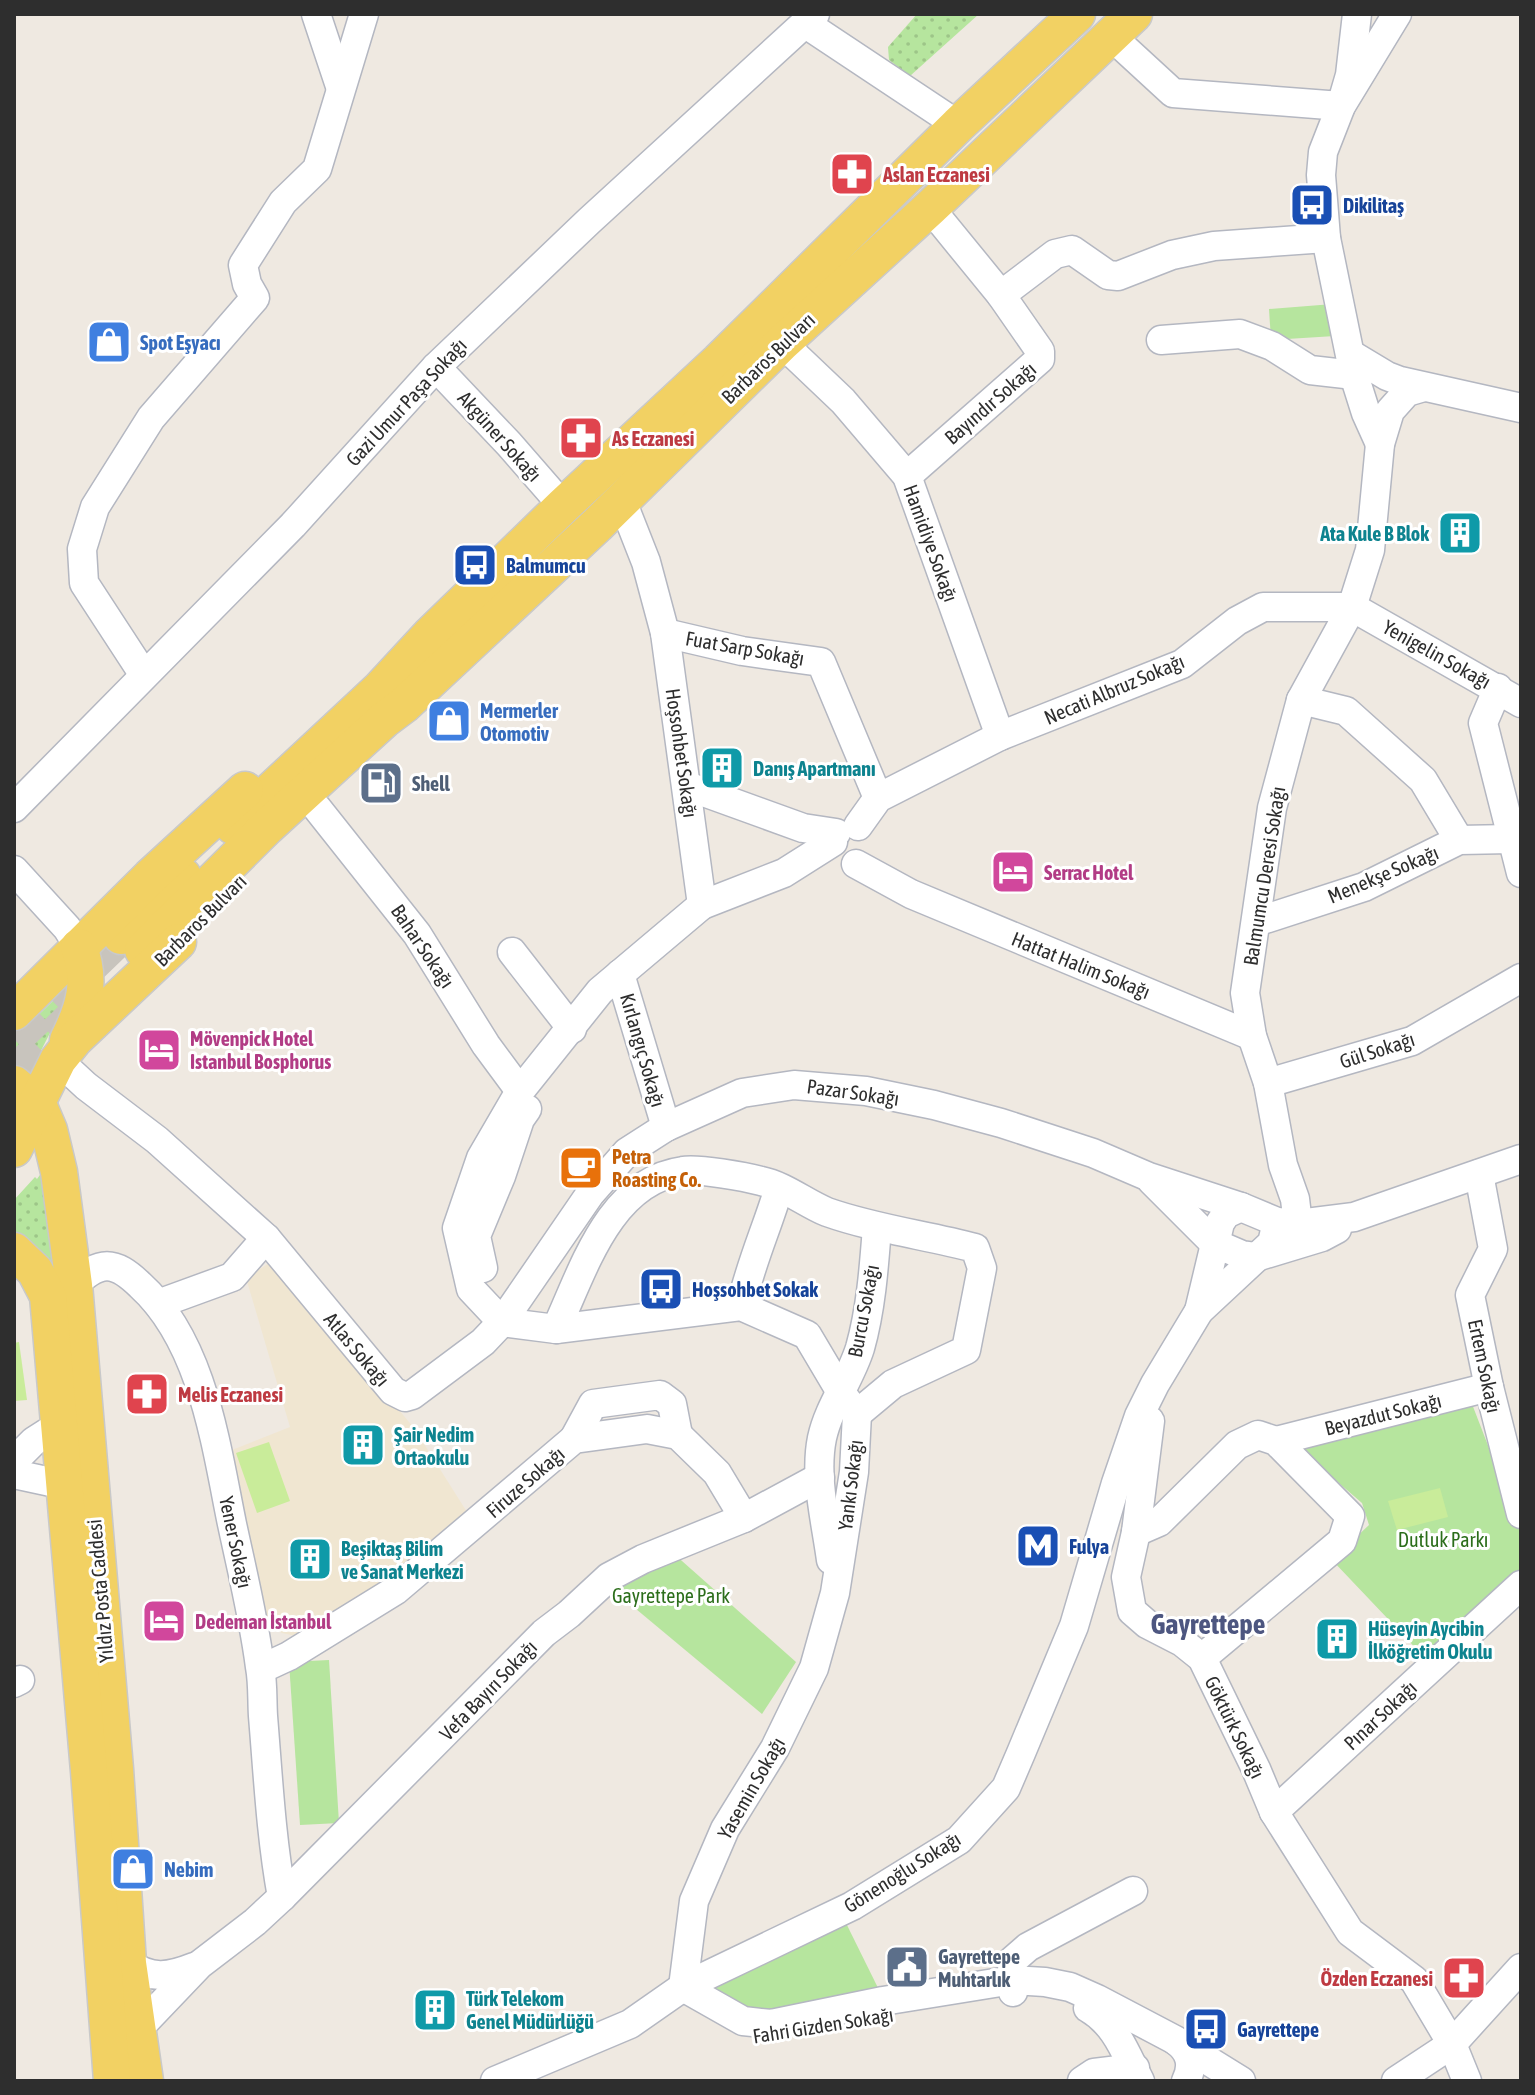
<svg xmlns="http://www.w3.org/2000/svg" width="1535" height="2095" font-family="'Asap Condensed',sans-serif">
<defs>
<pattern id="grass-dots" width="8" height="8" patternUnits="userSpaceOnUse" patternTransform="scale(2)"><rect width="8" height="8" fill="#b6e59e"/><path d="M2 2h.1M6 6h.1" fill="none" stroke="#9dc588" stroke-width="1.8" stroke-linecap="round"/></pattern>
</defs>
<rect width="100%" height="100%" fill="#efe9e1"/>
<!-- education -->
<polygon fill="#f0e6d1" points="274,1260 414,1428 467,1512 375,1589 296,1636 282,1633 268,1626 238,1496 232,1450 290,1427 246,1278"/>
<!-- grass -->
<g fill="url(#grass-dots)">
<polygon points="917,14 979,14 910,76 889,60 888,47"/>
<polygon points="66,988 71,992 30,1072 14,1063 14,1039"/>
<polygon points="42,1172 55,1271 14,1234 14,1200 35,1177 37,1179"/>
</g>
<!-- park -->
<g fill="#b6e59e">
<polygon points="1333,304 1335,336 1271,340 1269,309"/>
<polygon points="1472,1404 1521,1531 1521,1569 1426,1659 1332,1560 1369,1525 1362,1503 1296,1446"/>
<polygon points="673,1553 796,1662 762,1714 612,1589"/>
<polygon points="329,1660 339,1823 300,1825 289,1662"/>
<polygon points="842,1915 882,1996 759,2023 693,1987"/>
</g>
<!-- pitch -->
<g fill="#c9ec9a">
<polygon points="19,1342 27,1400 14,1401 14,1343"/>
<polygon points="269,1442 290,1501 257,1513 236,1453"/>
<polygon points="1440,1488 1448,1517 1397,1530 1388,1501"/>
</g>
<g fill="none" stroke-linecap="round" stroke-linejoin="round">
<!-- major-tunnel -->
<g stroke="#c8c4bd" stroke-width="36" stroke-dasharray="36 18" stroke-linecap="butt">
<polyline points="14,1039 121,936"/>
<polyline points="14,1074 85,1006"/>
</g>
<!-- minor casing -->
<g stroke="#b4b7c1" stroke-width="31">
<g id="minor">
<polyline points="316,14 340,86"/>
<polyline points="806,24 958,125"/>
<polyline points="1111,36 1173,93 1341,106 1350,75 1357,14"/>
<polyline points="930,208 1001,295"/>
<polyline points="1161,340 1240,334 1272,346 1310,370 1354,375"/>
<polyline points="782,343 843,401 907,476 1000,736"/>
<polyline points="1352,355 1387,376 1400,381 1521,408"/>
<polyline points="436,367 509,444 563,506"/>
<polyline points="1380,444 1366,413 1354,375 1326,238 1321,175 1323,152 1341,106 1397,14"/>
<polyline points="907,476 1040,359 1040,351 1001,295 1055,254 1072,250 1108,275 1118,276 1172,255 1214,246 1326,238"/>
<polyline points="622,501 646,562 665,633 702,905 600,991 520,1091 481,1158 457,1228 471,1289 502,1322 556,1329 741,1306 807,1335 842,1394 857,1414 854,1472 835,1593 814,1668 775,1748 725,1829 694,1901 683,1987"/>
<polyline points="665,633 742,651 821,662 878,798"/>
<polyline points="144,675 84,583 82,549 95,507 151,418 255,298 247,284 243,265 283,202 317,169 364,14"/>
<polyline points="1498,688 1483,723 1521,873"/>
<polyline points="1301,700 1346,711 1423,780 1459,840"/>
<polyline points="687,786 803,828 836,833"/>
<polyline points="14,808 293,525 436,367 589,221 815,14"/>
<polyline points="317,808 417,934 486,1045 520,1091"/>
<polyline points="858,826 878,798 1000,736 1182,664 1237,621 1263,607 1352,607 1521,703"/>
<polyline points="856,864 911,894 1252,1036"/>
<polyline points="14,870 67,928 79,947"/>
<polyline points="702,905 784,873 833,842"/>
<polyline points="1256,922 1364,887 1459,840 1511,839"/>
<polyline points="512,952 572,1029"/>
<polyline points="620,974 666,1127"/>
<polyline points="58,1060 86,1086 157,1140 266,1238 393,1391 405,1397 412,1395 483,1342 502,1322 590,1194 627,1152 666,1127 742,1093 794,1085 866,1091 934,1105 1001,1123 1093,1153 1149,1177 1241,1207 1277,1222 1298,1224 1354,1217 1521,1159"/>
<polyline points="1268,1083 1412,1041 1521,978"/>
<polyline points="1479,1174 1493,1249 1470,1295 1489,1387 1521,1514"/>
<polyline points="1152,1181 1214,1243 1242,1255 1256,1257 1322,1237 1337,1229"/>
<polyline points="1298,1224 1295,1199 1283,1165 1268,1083 1252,1036 1245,993 1272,808 1301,700 1352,607 1370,550 1380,444 1390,411 1407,392 1424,387"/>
<polyline points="483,1268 476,1236 501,1176 520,1119 527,1109"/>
<path d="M 74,1285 C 100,1260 114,1260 140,1285 C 203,1342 216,1446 232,1524 C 242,1571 254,1619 260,1667 C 263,1683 262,1700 263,1716 C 268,1776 271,1837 282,1897"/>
<polyline points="158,1304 232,1277 266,1238"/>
<path d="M 741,1306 C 750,1265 767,1228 779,1188"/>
<polyline points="1199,1311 1220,1223 1226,1214 1241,1207"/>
<path d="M 556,1329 C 583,1271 609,1181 683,1171 C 697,1168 746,1177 761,1181 C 785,1186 805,1203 827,1212 C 875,1229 926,1235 975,1248 L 982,1268 L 966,1350 L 893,1384 L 857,1414"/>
<polyline points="1150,1421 1136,1532 1126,1577 1132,1611 1147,1624 1182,1642 1202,1658 1256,1769 1274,1812 1350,1932 1414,1980 1452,2044 1467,2081"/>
<polyline points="574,1439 593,1404 660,1395 672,1404 678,1435"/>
<polyline points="1276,1441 1489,1387"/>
<polyline points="14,1461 34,1441 59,1425"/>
<polyline points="14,1474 65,1485"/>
<polyline points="1136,1532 1159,1522 1237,1445 1258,1435 1276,1441 1350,1516 1342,1541 1202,1658"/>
<path d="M 831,1560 C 826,1522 814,1477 822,1438 C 829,1406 850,1380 860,1348 C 871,1309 874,1267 877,1227"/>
<polyline points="261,1669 289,1656 396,1590 574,1439 647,1429 678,1435 717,1473 744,1518"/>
<polyline points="14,1683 20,1680"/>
<polyline points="1274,1812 1521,1585"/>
<path d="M 128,1963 C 151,1980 169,1977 194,1967"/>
<polyline points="683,1987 743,2021 771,2024 883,2001 1013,1980 1045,1982 1070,1987 1097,1999 1175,2040 1241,2081"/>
<polyline points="1013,1992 1012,1961 1028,1947 1133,1891"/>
<path d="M 1088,2008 C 1117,2025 1125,2053 1140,2081"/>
<polyline points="137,2030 199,1965 255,1922 282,1897 544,1633 569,1614 609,1577 643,1559 744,1518 820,1477"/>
<path d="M 1176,2041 C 1190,2051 1194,2065 1186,2081"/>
<polyline points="495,2081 630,2024 683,1987 852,1906 959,1840 1006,1788 1021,1753 1074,1626 1116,1483 1139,1416 1155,1384 1199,1311 1272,1243 1277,1222"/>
<polyline points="1082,2081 1094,2073 1135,2068"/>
<polyline points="1396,2081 1452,2044 1521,1968"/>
</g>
</g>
<!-- major casing -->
<g stroke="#c9c9c9" stroke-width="39">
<g id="major">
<polyline points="233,826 380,689 430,635 563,506 719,361 958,125 1077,14"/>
<polyline points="121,936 183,876"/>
<polyline points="143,950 267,827 384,720 404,705 597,525 782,343 930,208 1134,14"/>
<polyline points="14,1012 150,877 245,790"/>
<path d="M 68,1040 C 84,1008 92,982 79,947"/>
<polyline points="14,1084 38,1104 49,1130 59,1172 74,1285 115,1769 128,1963 145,2081"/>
<polyline points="14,1149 58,1060 75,1039 178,942"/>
<polyline points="14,1251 35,1271 48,1296 89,1771 112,2081"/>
</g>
</g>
<!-- minor -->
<use href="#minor" stroke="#fff" stroke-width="28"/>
<!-- major -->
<use href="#major" stroke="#f2d163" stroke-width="36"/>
</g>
<!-- icons -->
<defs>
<g id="pharmacy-square" transform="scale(2.3)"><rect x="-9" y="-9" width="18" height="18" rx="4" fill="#e0444e" stroke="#fff"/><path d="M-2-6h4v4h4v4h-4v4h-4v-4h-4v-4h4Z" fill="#fff"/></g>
<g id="bus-square" transform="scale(2.3)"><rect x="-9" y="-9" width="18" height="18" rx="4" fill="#1a4fb4" stroke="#fff"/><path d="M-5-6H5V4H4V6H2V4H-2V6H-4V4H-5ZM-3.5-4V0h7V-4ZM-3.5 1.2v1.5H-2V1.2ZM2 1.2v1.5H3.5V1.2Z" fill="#fff"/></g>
<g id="shop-square" transform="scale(2.3)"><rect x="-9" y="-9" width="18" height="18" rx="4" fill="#3f7fe0" stroke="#fff"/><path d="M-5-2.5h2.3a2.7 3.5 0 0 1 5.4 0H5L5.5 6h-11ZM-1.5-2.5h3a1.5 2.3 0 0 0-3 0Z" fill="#fff"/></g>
<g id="building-square" transform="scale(2.3)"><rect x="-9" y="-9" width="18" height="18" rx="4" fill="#0f9aa8" stroke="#fff"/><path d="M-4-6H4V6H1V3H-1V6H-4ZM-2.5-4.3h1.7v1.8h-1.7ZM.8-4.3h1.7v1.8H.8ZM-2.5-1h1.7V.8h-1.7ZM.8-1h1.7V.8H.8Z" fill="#fff"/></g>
<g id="fuel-square" transform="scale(2.3)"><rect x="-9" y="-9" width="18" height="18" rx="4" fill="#5c6f8a" stroke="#fff"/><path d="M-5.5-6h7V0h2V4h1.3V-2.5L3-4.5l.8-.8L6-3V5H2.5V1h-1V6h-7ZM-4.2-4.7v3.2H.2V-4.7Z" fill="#fff"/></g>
<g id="hotel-square" transform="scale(2.3)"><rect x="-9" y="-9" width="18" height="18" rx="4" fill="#d1479c" stroke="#fff"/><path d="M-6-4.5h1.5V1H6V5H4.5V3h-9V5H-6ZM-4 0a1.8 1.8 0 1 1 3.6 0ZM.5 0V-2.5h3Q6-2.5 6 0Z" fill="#fff"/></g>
<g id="cafe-square" transform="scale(2.3)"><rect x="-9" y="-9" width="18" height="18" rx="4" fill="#e8710a" stroke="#fff"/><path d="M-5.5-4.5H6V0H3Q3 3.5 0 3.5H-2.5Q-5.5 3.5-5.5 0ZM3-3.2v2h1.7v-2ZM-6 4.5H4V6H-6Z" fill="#fff"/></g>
<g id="metro-square" transform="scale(2.3)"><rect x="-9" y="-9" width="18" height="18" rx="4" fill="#1a4fb4" stroke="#fff"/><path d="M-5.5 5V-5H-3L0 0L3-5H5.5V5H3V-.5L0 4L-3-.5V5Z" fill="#fff"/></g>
<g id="civic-square" transform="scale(2.3)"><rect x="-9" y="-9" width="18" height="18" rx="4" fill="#5c6f8a" stroke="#fff"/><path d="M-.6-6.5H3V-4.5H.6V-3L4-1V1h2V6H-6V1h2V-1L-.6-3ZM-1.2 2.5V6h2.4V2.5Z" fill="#fff"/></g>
</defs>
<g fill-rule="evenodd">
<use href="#pharmacy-square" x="852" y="174"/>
<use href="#bus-square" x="1312" y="205"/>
<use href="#shop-square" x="109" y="342"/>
<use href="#pharmacy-square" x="581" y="438"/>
<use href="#building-square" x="1460" y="533"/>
<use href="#bus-square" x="475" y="565"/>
<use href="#shop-square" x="449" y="721"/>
<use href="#building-square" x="722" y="768"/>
<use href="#fuel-square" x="381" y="783"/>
<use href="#hotel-square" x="1013" y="872"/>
<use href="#hotel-square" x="159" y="1050"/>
<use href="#cafe-square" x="581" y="1168"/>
<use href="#bus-square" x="661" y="1289"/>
<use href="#pharmacy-square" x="147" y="1394"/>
<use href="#building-square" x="363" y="1445"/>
<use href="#metro-square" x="1038" y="1546"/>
<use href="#building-square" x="310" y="1559"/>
<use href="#hotel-square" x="164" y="1621"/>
<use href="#building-square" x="1337" y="1639"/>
<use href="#shop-square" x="133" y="1869"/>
<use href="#civic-square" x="907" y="1967"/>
<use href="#pharmacy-square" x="1464" y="1978"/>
<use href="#building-square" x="435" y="2010"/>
<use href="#bus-square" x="1206" y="2029"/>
</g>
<g text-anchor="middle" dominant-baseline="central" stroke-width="6" stroke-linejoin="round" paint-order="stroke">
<!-- health labels -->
<g font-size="20" font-weight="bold" fill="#be3a42" stroke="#fff" text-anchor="start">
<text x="883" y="174">Aslan Eczanesi</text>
<text x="612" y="438">As Eczanesi</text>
<text x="178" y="1394">Melis Eczanesi</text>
<text x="1433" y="1978" text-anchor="end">Özden Eczanesi</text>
</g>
<!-- transit labels -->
<g font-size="20" font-weight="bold" fill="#164399" stroke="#fff" text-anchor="start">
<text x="1343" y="205">Dikilitaş</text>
<text x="506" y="565">Balmumcu</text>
<text x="692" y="1289">Hoşsohbet Sokak</text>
<text x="1069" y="1546">Fulya</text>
<text x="1237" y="2029">Gayrettepe</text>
</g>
<!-- shop labels -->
<g font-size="20" font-weight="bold" fill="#366cbe" stroke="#fff" text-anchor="start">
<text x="140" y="342">Spot Eşyacı</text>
<text x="480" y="710">Mermerler<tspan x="480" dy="23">Otomotiv</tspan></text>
<text x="164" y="1869">Nebim</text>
</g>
<!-- street labels -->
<g font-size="20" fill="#2e2e2e" stroke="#fff">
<text transform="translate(768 358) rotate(-44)">Barbaros Bulvarı</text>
<text transform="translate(406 402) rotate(-47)">Gazi Umur Paşa Sokağı</text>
<text transform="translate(990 403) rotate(-41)">Bayındır Sokağı</text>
<text transform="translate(500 436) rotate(48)">Akgüner Sokağı</text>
<text transform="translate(931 543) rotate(70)">Hamidiye Sokağı</text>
<text transform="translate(745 648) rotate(10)">Fuat Sarp Sokağı</text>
<text transform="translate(1437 654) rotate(29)">Yenigelin Sokağı</text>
<text transform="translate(1114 689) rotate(-23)">Necati Albruz Sokağı</text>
<text transform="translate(682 753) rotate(82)">Hoşsohbet Sokağı</text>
<text transform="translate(1383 874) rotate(-23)">Menekşe Sokağı</text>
<text transform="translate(1264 876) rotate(-81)">Balmumcu Deresi Sokağı</text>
<text transform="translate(200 920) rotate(-45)">Barbaros Bulvarı</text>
<text transform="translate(423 946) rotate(56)">Bahar Sokağı</text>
<text transform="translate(1081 965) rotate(22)">Hattat Halim Sokağı</text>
<text transform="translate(643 1050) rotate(74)">Kırlangıç Sokağı</text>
<text transform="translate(1377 1050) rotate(-18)">Gül Sokağı</text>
<text transform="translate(853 1092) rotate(8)">Pazar Sokağı</text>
<text transform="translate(863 1311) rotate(-79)">Burcu Sokağı</text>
<text transform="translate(357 1349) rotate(50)">Atlas Sokağı</text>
<text transform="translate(1485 1366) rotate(78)">Ertem Sokağı</text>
<text transform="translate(1383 1414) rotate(-14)">Beyazdut Sokağı</text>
<text transform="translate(525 1482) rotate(-41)">Firuze Sokağı</text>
<text transform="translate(850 1485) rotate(-83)">Yankı Sokağı</text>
<text transform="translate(236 1542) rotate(78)">Yener Sokağı</text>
<text transform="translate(100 1591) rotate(-95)">Yıldız Posta Caddesi</text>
<text transform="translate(488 1690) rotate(-46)">Vefa Bayırı Sokağı</text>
<text transform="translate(1380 1715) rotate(-43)">Pınar Sokağı</text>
<text transform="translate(1235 1727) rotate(64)">Göktürk Sokağı</text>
<text transform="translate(751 1788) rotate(-60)">Yasemin Sokağı</text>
<text transform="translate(902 1872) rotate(-32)">Gönenoğlu Sokağı</text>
<text transform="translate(823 2025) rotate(-9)">Fahri Gizden Sokağı</text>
</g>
<!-- culture labels -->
<g font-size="20" font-weight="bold" fill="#0d838f" stroke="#fff" text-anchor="start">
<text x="1429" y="533" text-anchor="end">Ata Kule B Blok</text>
<text x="753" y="768">Danış Apartmanı</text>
<text x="394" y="1434">Şair Nedim<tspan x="394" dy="23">Ortaokulu</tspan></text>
<text x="341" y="1548">Beşiktaş Bilim<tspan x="341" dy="23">ve Sanat Merkezi</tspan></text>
<text x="1368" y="1628">Hüseyin Aycibin<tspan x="1368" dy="23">İlköğretim Okulu</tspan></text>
<text x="466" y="1998">Türk Telekom<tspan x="466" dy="23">Genel Müdürlüğü</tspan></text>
</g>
<!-- service labels -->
<g font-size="20" font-weight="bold" fill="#4e5e75" stroke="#fff" text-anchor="start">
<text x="412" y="783">Shell</text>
<text x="938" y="1956">Gayrettepe<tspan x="938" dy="23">Muhtarlık</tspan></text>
</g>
<!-- hotel labels -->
<g font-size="20" font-weight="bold" fill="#b23c85" stroke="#fff" text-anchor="start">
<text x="1044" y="872">Serrac Hotel</text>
<text x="190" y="1038">Mövenpick Hotel<tspan x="190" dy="23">Istanbul Bosphorus</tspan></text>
<text x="195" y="1621">Dedeman İstanbul</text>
</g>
<!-- food labels -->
<g font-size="20" font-weight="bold" fill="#c56008" stroke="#fff" text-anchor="start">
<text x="612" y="1156">Petra<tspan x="612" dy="23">Roasting Co.</tspan></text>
</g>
<!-- park labels -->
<g font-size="20" fill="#2c6e1b" stroke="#fff">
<text x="1443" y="1539">Dutluk Parkı</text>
<text x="671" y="1595">Gayrettepe Park</text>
</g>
<!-- district labels -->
<g font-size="28" font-weight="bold" fill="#4d5680" stroke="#fff">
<text x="1208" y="1624">Gayrettepe</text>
</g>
</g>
<!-- border -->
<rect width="1535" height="2095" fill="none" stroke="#2e2e2e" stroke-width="32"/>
</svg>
